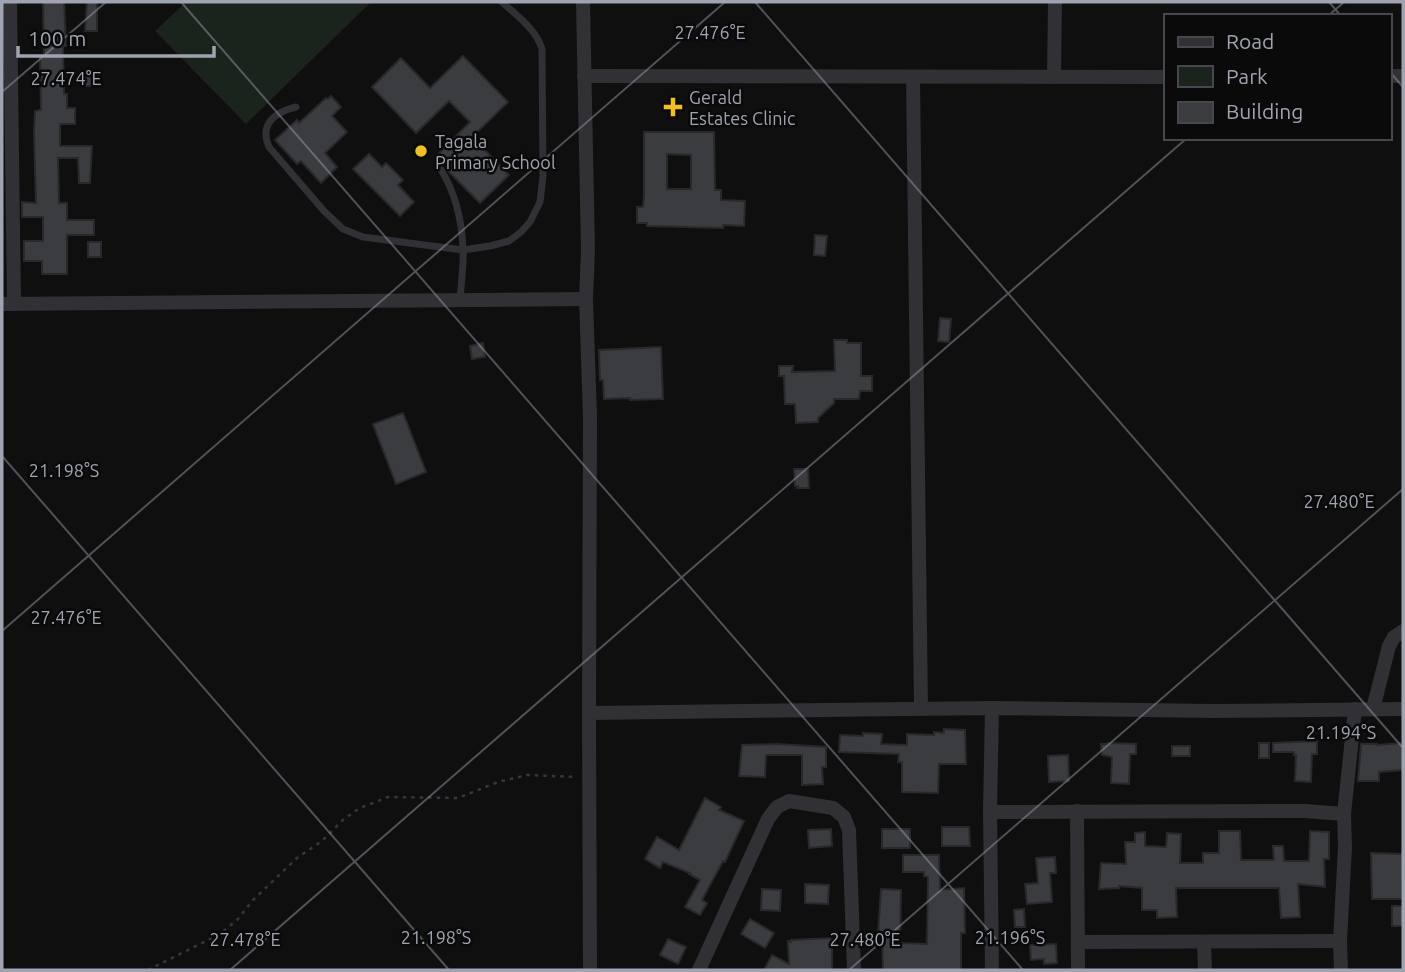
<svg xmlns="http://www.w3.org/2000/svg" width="1405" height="972" font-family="Ubuntu,sans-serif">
<rect width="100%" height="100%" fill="#0f0f10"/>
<!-- green -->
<polygon fill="#1b231d" points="186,2 371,2 246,124 155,31"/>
<!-- building -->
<g fill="#3b3c40" stroke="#29292c" stroke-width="2" fill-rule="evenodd">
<polygon points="43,2 64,2 66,46 63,46 64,94 67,94 67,108 75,108 75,124 60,124 60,146 92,146 90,183 79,183 78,158 58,158 59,203 67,203 67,220 94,220 94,235 67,235 67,274 42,274 42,261 24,261 24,241 43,241 43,217 22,217 22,202 36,203 34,133 35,111 41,110 40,57 44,57"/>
<polygon points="87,2 97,2 97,31 85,31"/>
<polygon points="463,56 508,102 472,137 509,175 480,203 449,172 445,164 435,157 470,122 449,101 416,133 372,87 401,58 430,88"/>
<rect x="85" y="71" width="10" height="15"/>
<polygon points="331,96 341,107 332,116 347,132 325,153 337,167 321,183 301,161 297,164 275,140 297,120 299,123 326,98 328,99"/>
<path d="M 644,132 L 714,132 L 715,190 L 721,190 L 721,200 L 745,201 L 744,226 L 723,225 L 723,228 L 647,226 L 647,223 L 637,223 L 637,207 L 643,207 L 644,196 ZM 667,154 L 691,155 L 691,189 L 667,189 Z"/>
<polygon points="369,154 382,167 386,163 403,180 398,185 414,202 400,216 353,169"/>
<polygon points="815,235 827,236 825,256 814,255"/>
<rect x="88" y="242" width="13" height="15"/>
<polygon points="940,318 951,319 949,342 938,341"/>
<polygon points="834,340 847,340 847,343 861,343 861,376 872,376 872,391 860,391 859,399 834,399 834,403 818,418 818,422 796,423 795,404 785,404 784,376 779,376 779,366 793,366 792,372 835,371"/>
<polygon points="483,343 485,357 472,359 470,346"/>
<polygon points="661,347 663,399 630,400 630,398 604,399 603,380 600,380 599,350"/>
<polygon points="403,413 426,472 396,484 373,424"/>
<polygon points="794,469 808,469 809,488 797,488 798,486 795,486"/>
<polygon points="944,729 965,730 966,764 939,764 938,793 902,792 902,762 898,762 899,754 839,752 840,735 863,736 863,733 882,734 881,744 907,745 907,734 934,735 934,732 944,733"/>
<polygon points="1317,741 1317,754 1312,754 1311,782 1295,781 1296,755 1294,755 1294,752 1273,752 1273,743"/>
<polygon points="1108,743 1136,744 1136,754 1130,754 1129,784 1111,783 1112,757 1102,755 1101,744 1108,744"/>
<polygon points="1269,743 1269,758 1259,758 1259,743"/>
<polygon points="1403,743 1403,770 1379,772 1379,781 1358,781 1361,744 1377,744 1377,745"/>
<polygon points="777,744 826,747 826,767 822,767 823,784 802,785 802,755 766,755 765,777 739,776 742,745"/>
<rect x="1172" y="746" width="18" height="10"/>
<polygon points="1068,755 1069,781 1049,782 1048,756"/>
<polygon points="705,798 721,807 719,810 744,821 725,862 723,861 702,900 707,903 700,915 685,907 700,880 689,874 690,873 663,862 660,868 645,859 657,837 679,850"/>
<polygon points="942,827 969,827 970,846 942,846"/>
<polygon points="831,829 832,846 809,848 808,830"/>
<rect x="882" y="829" width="28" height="19"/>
<polygon points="1219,831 1240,831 1241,860 1274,860 1273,846 1283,846 1284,861 1309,861 1310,831 1329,832 1329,859 1324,859 1325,887 1298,884 1300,917 1281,918 1279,888 1176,888 1177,917 1157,918 1157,910 1142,910 1142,888 1119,886 1119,888 1099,889 1101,863 1126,864 1125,842 1135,842 1135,833 1145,832 1145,846 1166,847 1167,833 1181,834 1180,863 1203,863 1203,853 1219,853"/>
<polygon points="1371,853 1403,854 1402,899 1372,899"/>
<polygon points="903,855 939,855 940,890 964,888 965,933 961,933 961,970 883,970 882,934 878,934 881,889 901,890 900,943 927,944 928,877 924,876 924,872 903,872"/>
<polygon points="1055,857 1056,873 1050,873 1052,902 1027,904 1025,884 1038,883 1036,858"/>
<polygon points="805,884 829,885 828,904 805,903"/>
<polygon points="762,889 781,890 780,911 761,910"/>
<rect x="1392" y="906" width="11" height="20"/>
<polygon points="1024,909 1025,927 1015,927 1014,910"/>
<polygon points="750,919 774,933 765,948 741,934"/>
<polygon points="832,938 832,970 764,970 772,955 789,964 788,941 791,942 791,940"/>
<polygon points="668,939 686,947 678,964 660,955"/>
<polygon points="1056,944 1057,963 1044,964 1044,959 1031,960 1030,945"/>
</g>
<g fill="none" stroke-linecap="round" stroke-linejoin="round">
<!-- path -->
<polyline stroke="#36373c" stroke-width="2.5" stroke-dasharray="3.5 5" stroke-linecap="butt" points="148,970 220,934 238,919 253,900 297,858 322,841 344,819 360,808 388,797 458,798 498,782 527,775 577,777"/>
<!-- lane -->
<g stroke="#303035" stroke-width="7">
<path d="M 296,107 C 275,112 259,124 269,147 L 324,211 L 343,229 L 363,237 L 463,250 L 490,246 L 509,241 L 521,232 L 530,222 L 540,202 L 543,176 L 542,49 C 536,29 517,16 502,2"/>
<path d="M 440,168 C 455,192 462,220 463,249 C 464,265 461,283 460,300"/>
</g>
<!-- street -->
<g stroke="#303035" stroke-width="14">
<polyline points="10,2 14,304"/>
<polyline points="583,2 588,250 586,299 590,417 589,713 590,970"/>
<polyline points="584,76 1165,77"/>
<polyline points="1389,76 1403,76"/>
<polyline points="913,77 921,708"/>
<polyline points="1054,77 1055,2"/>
<polyline points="2,304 586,299"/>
<polyline points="992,708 990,812 992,970"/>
<polyline points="1373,709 1389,646 1394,637 1403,631"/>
<polyline points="589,713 992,708 1214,711 1403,709"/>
<polyline points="1077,811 1078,970"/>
<polyline points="990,812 1305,811 1344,814"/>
<polyline points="1079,942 1340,941"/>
<polyline points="1204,942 1205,970"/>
<polyline points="699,970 768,819 777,807 789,801 833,808 844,817 849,830 854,970"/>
<polyline points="1341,970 1340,941 1345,847 1344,814 1355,709"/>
</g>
</g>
<!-- ticks -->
<path fill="none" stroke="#a0a4b1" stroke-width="2" stroke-opacity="0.45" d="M 181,2 L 1023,970M 755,2 L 1403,748M 1329,2 L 1341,16M 1328,16 L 1344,2M 1389,71 L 1403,87M 2,92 L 106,2M 2,456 L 449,970M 2,631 L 725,2M 230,970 L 1187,138M 849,970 L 1403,489"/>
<!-- markers -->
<g fill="#f0bf27" stroke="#0a0a0b" stroke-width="2.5">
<path d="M669.5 96.5h7v7h7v7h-7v7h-7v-7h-7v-7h7z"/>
<circle cx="421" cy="151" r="7"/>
</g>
<g text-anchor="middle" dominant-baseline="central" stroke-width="5" stroke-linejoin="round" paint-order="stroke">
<!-- poi labels -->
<g font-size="18" fill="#a0a4b1" stroke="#0a0a0b" text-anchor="start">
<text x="689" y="97">Gerald<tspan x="689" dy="21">Estates Clinic</tspan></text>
<text x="435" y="141">Tagala<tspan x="435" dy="21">Primary School</tspan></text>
</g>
</g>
<g font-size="18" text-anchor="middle" fill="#a0a4b1" stroke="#0a0a0b" stroke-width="5" stroke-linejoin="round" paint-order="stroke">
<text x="710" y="39">27.476°E</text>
<text x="66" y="85">27.474°E</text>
<text x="64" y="477">21.198°S</text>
<text x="1339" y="508">27.480°E</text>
<text x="66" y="624">27.476°E</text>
<text x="1341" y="739">21.194°S</text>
<text x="436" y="944">21.198°S</text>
<text x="1010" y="944">21.196°S</text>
<text x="245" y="946">27.478°E</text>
<text x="865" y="946">27.480°E</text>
</g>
<!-- border -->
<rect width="1405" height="972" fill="none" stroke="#a0a4b1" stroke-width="7"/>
<!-- legend -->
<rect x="1164" y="14" width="228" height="126" fill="#0a0a0b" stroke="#46484d" stroke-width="2"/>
<rect x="1178" y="37" width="35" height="10" fill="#303035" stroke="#46484d" stroke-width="2"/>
<text x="1226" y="49" font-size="21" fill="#a0a4b1">Road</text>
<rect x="1178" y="66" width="35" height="21" fill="#1b231d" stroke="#46484d" stroke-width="2"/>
<text x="1226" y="84" font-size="21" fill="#a0a4b1">Park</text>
<rect x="1178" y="102" width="35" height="21" fill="#3b3c40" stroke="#46484d" stroke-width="2"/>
<text x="1226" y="119" font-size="21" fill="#a0a4b1">Building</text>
<!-- scale -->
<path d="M18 46v10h196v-10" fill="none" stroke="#a0a4b1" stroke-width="3.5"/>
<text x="28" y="46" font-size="21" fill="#a0a4b1" stroke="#0a0a0b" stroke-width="5" paint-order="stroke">100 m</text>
</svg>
